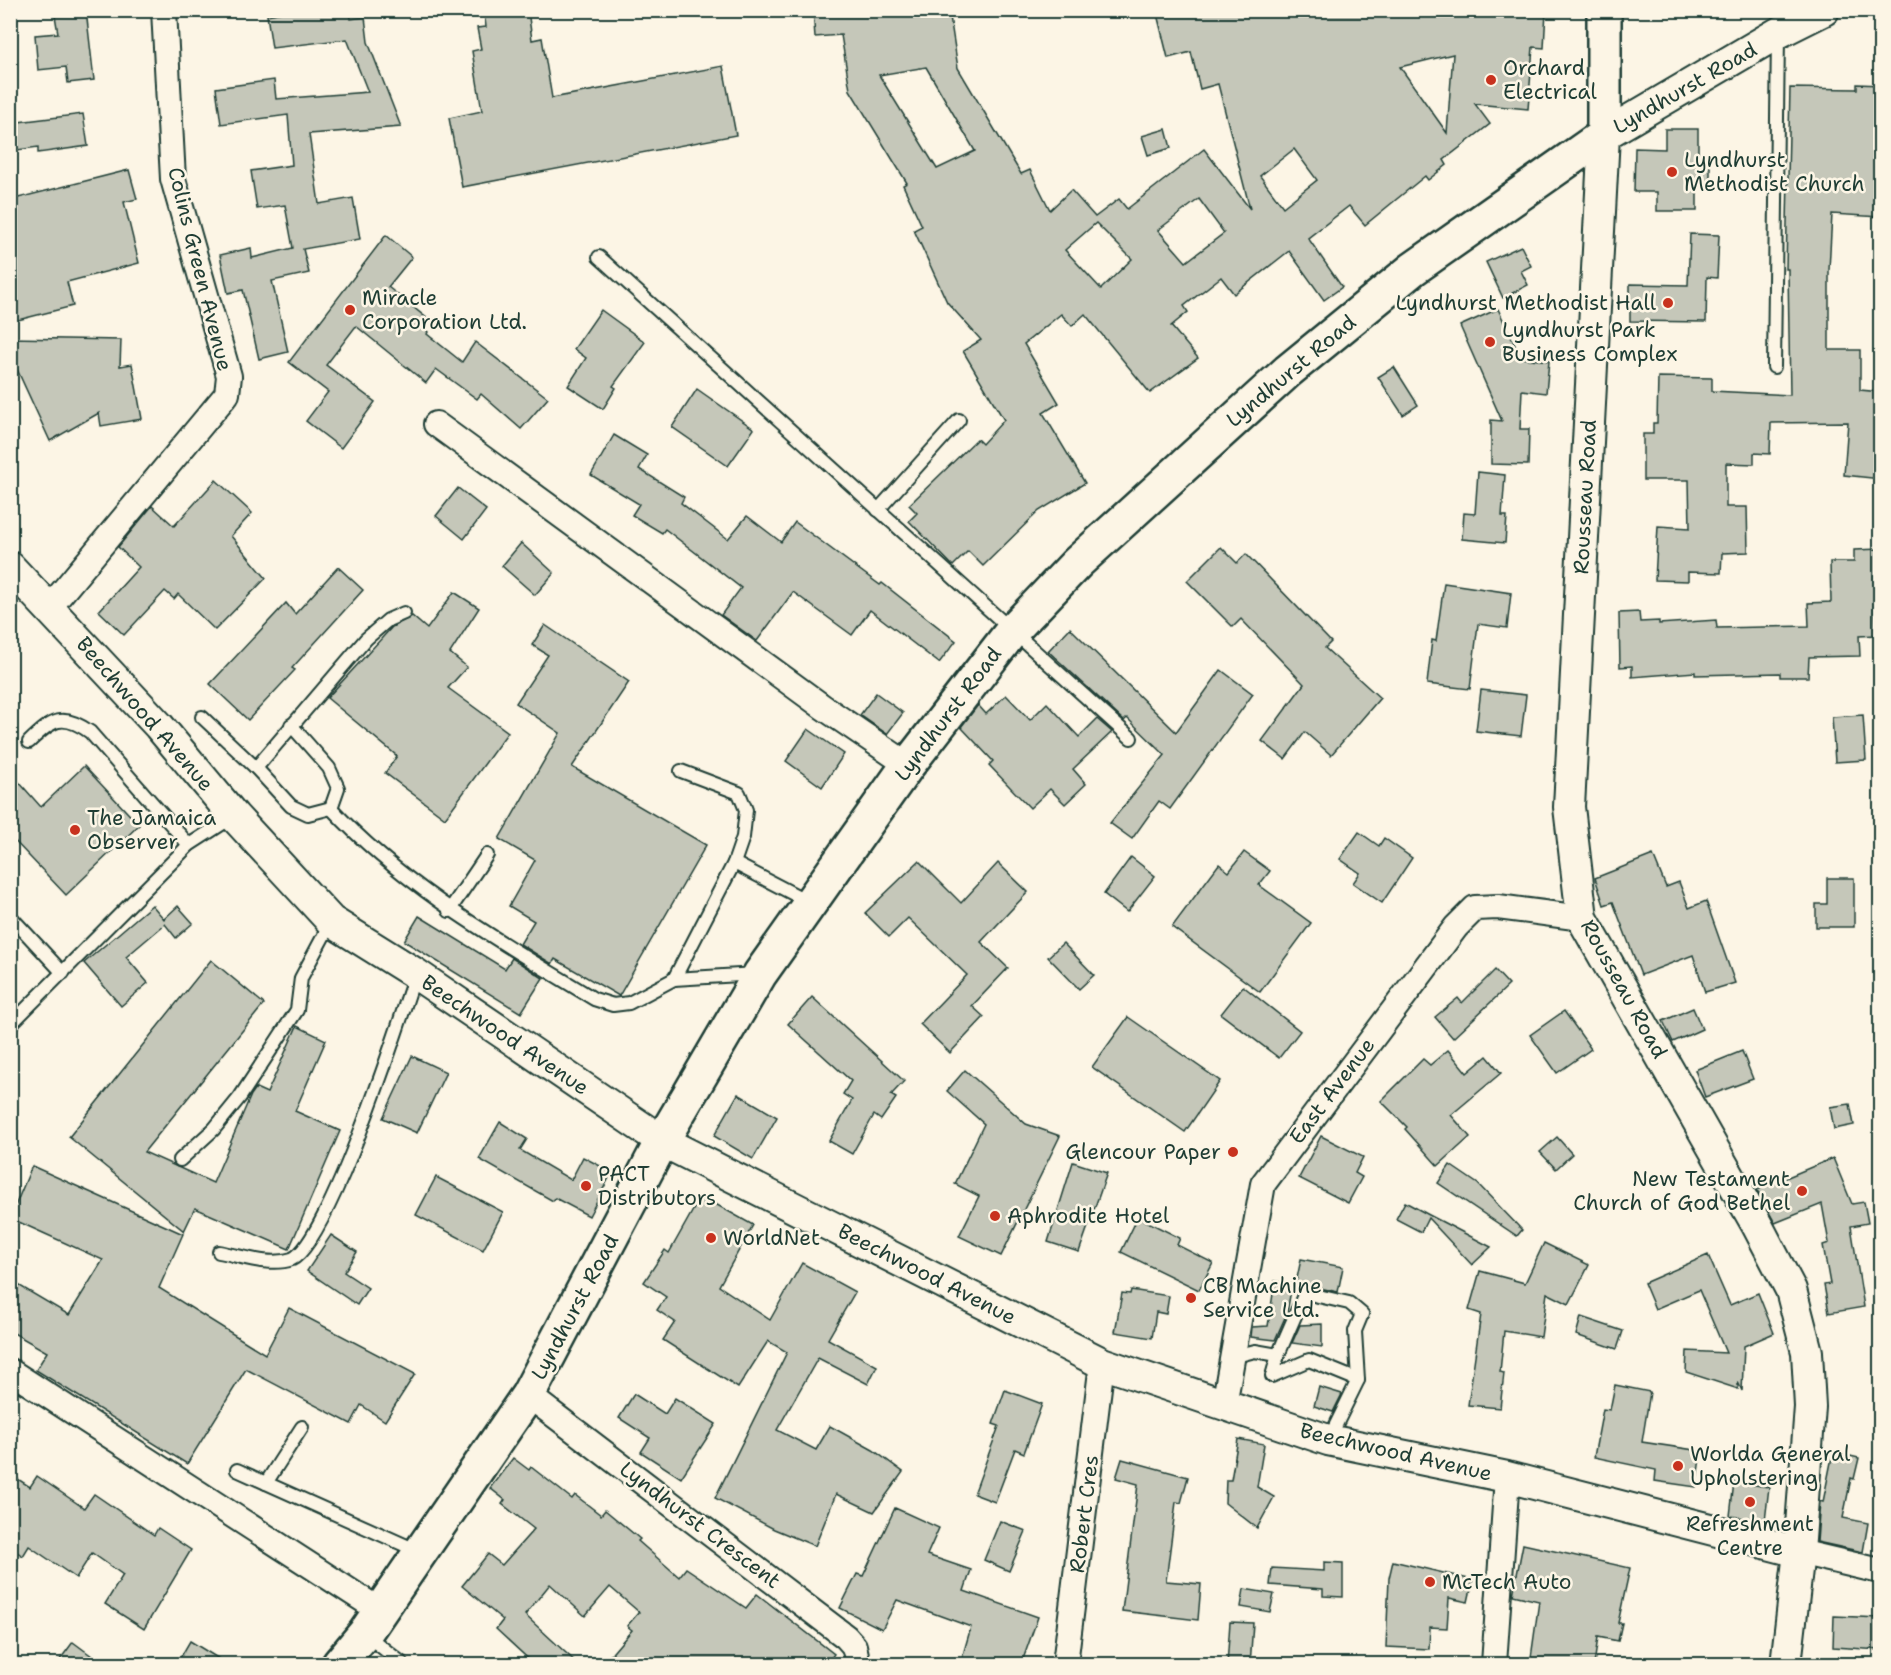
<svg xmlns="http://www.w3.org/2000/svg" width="1891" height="1675" font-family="'Shantell Sans',sans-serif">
<rect width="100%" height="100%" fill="#fcf5e5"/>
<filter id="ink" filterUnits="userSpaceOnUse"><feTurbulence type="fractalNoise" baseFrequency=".0167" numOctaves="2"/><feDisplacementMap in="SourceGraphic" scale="12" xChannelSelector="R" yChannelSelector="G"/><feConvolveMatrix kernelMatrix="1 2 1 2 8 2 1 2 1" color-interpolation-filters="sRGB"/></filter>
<g filter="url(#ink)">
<!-- building -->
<g fill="#c5c7b9" stroke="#1f3d34" stroke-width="1.5" fill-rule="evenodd">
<polygon points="54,10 86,10 94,80 68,83 66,67 38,70 35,35 58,33"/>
<polygon points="293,10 350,10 351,19 365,17 368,42 401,127 309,134 319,204 353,198 360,239 303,249 309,273 272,281 288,352 259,359 243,290 228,293 220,255 251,248 252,258 293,248 285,205 257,209 251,171 292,165 288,115 221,124 216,88 274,80 276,99 368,92 347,39 272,48 267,15"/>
<polygon points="484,10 528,10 532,40 542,38 552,98 723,66 736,135 462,187 449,118 482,111 472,51 481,49 477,28 486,27"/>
<path d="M 813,10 L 949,10 L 958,68 L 1021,174 L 1030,170 L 1050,210 L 1071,190 L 1095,217 L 1119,199 L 1127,209 L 1204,149 L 1250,209 L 1218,84 L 1200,89 L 1191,52 L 1168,58 L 1156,10 L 1546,10 L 1544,48 L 1533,47 L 1528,109 L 1475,104 L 1490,124 L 1444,160 L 1447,165 L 1428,180 L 1425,176 L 1365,225 L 1349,206 L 1308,238 L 1342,287 L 1324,300 L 1289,251 L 1234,294 L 1221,277 L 1184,306 L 1188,312 L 1171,326 L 1198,358 L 1150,393 L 1085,314 L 1072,326 L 1061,314 L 1024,344 L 1059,403 L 1043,413 L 1085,483 L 1039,511 L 983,566 L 968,551 L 953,566 L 909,521 L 917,513 L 909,505 L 977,439 L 982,444 L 1004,420 L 963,351 L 981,340 L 947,302 L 914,230 L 922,226 L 903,185 L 907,183 L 850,90 L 841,35 L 815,37 ZM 1453,54 L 1450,92 L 1447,133 L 1400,67 ZM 926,67 L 975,151 L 937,169 L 879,75 ZM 1294,149 L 1317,180 L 1283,207 L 1260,176 ZM 1199,199 L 1224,233 L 1186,262 L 1158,230 ZM 1096,223 L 1132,259 L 1101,289 L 1065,250 Z"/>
<polygon points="1857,84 1881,85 1881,217 1832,214 1829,270 1829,350 1860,350 1860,390 1881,392 1881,479 1844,475 1848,422 1771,423 1770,454 1754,453 1754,464 1726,463 1726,507 1747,507 1748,552 1722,553 1721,573 1688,572 1688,581 1655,580 1658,526 1690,528 1689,480 1643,480 1643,434 1653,434 1653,423 1657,423 1658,377 1712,378 1712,391 1790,395 1788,269 1786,269 1790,88 1857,89"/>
<polygon points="83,114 88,146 38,153 38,147 10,151 10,123"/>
<polygon points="1166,129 1171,148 1148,155 1142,136"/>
<polygon points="1665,129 1698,129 1698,155 1710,161 1710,182 1697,186 1697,211 1657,211 1657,192 1634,192 1635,148 1665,149"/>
<polygon points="129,170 137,199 124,202 139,263 67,282 73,306 10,322 10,200"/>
<polygon points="1690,234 1719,235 1717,278 1707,277 1706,322 1630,321 1630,284 1688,285"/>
<polygon points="386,235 412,257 388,287 429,320 423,328 428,332 427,334 462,362 475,342 548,398 521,429 481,394 477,399 436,369 426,383 356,326 326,365 375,402 341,448 306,421 328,392 289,362"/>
<polygon points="1521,246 1531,266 1521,271 1528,285 1503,298 1486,262"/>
<polygon points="1498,309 1521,358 1549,361 1546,393 1522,390 1520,429 1529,429 1528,465 1491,464 1491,420 1502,421 1460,326"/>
<polygon points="601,310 645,342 613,386 616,388 603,409 568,386 586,358 574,349"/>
<polygon points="10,338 121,340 120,366 132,364 142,419 101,426 99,413 50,441 10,354"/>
<polygon points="1394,367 1418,405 1403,415 1378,377"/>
<polygon points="697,389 754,429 728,466 672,427"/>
<polygon points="614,435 647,455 639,469 684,497 681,503 728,539 747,516 781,542 795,522 880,585 882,583 956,641 939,663 870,610 852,635 793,592 757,641 721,615 741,588 665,529 662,533 632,515 639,504 591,475"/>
<polygon points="1478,472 1505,475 1502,516 1507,516 1505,543 1462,539 1464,513 1475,514"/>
<polygon points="216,480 252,513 231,536 266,578 215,630 178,594 174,599 165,591 124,635 99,611 139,567 118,547 152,506 174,526"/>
<polygon points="458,488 486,510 464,539 436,516"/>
<polygon points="521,543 554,573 535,595 502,566"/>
<polygon points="1221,547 1237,563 1246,554 1331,642 1325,648 1380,698 1331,755 1305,732 1285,759 1262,741 1304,684 1241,619 1233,627 1187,581"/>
<polygon points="1881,549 1881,595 1875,595 1876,635 1859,636 1860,656 1809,657 1808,677 1780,677 1780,673 1695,675 1695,672 1632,677 1632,666 1620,667 1619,613 1639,612 1640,622 1659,621 1659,624 1716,620 1717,628 1809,626 1808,603 1831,602 1830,562 1854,562 1854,550"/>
<polygon points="338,567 363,590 292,668 295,670 248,720 210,684 286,603 295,614"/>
<polygon points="1444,583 1511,593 1507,628 1478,624 1470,689 1427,684 1432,640 1436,641"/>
<polygon points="454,592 479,608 450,653 467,667 448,688 508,732 445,818 385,773 397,756 327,698 392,627 412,616 427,629"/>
<polygon points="545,625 629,682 572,767 706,845 619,996 555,959 552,964 520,944 534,921 509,906 535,860 499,839 560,733 516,703 548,655 532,645"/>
<polygon points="1070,628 1176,732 1221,670 1253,694 1170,809 1159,801 1132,839 1110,823 1165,755 1127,718 1124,721 1048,651"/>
<polygon points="1481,690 1526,695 1521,736 1476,731"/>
<polygon points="876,693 903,713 887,734 860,715"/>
<polygon points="1006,695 1030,720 1047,703 1079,737 1097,719 1112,732 1073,769 1086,784 1065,804 1050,789 1030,808 989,765 993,761 961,727 978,705 986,714"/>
<polygon points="1863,715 1866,760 1835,762 1832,717"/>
<polygon points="808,729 844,754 822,787 786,761"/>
<polygon points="84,766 139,825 66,895 10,836 10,772 41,807"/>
<polygon points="1359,832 1379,846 1384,838 1412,858 1382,903 1353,883 1360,873 1340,859"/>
<polygon points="1244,852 1270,871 1259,885 1311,923 1260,992 1172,927 1219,864 1229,872"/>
<polygon points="1653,855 1666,887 1679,882 1689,908 1706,901 1735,983 1705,992 1693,955 1641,975 1613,902 1604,905 1595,878"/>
<polygon points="1131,857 1155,876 1127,912 1104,894"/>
<polygon points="919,861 961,903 998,863 1028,892 981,942 1008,968 972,1006 984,1017 950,1053 920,1024 967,975 908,918 889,937 865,913"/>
<polygon points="1827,878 1854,878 1854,927 1816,927 1816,904 1827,904"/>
<polygon points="152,905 164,919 178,906 193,923 176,938 165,924 126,957 148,983 121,1006 84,963"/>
<polygon points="419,916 505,969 512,958 543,978 521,1013 404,941"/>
<polygon points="1063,943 1094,975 1079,989 1048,957"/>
<polygon points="211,960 264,1004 144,1152 213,1183 251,1095 256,1088 267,1093 297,1026 326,1040 295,1111 340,1131 289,1249 195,1208 184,1231 69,1137"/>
<polygon points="1495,970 1509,985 1453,1038 1435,1017 1458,998 1462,1003"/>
<polygon points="1243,986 1300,1031 1279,1058 1221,1014"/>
<polygon points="812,997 904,1081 891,1095 896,1098 881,1120 874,1115 852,1154 829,1141 852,1100 843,1094 851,1081 788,1024"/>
<polygon points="1693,1008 1702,1029 1673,1042 1663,1021"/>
<polygon points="1564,1011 1591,1049 1557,1073 1530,1035"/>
<polygon points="1128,1017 1220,1081 1185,1132 1092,1067"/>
<polygon points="1448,1050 1467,1073 1487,1056 1501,1073 1451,1115 1470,1137 1438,1166 1405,1129 1407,1127 1381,1101 1423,1059 1430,1065"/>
<polygon points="1742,1051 1753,1079 1705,1097 1695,1070"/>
<polygon points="412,1056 446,1072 417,1133 383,1118"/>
<polygon points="965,1070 1026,1124 1060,1136 1001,1256 959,1236 979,1196 955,1184 984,1124 947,1091"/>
<polygon points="738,1094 777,1117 753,1159 714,1136"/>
<polygon points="1850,1104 1854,1125 1834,1129 1830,1107"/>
<polygon points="500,1122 527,1139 520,1150 571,1180 583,1157 612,1172 589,1216 555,1198 553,1201 479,1159"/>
<polygon points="1321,1136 1363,1157 1355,1173 1362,1177 1348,1203 1299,1178"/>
<polygon points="1557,1137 1572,1154 1556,1169 1540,1152"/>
<polygon points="1833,1158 1852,1204 1864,1202 1868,1223 1851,1226 1864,1307 1829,1313 1824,1285 1830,1284 1823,1245 1829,1243 1822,1204 1775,1223 1757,1190"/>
<polygon points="1073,1162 1107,1173 1079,1252 1048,1242"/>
<polygon points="1450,1165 1478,1184 1522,1230 1517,1236 1438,1183"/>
<polygon points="32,1166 183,1234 159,1288 265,1354 289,1308 415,1374 385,1421 361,1405 351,1424 246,1369 187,1464 36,1370 47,1352 10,1331 10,1280 69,1315 103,1260 10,1218"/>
<polygon points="436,1177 503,1212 483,1250 416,1215"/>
<polygon points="701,1196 753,1225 719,1286 770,1320 802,1263 855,1292 828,1339 877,1366 868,1384 818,1358 777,1430 816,1450 830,1426 873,1450 903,1472 874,1512 836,1494 815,1546 774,1529 715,1498 787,1352 768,1341 738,1388 663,1340 675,1322 657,1310 666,1297 644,1282 665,1250 669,1253"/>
<polygon points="1405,1202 1429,1215 1491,1247 1472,1265 1428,1218 1421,1232 1396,1219"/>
<polygon points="1138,1217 1180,1238 1177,1245 1213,1263 1199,1290 1121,1252"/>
<polygon points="331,1235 357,1252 344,1272 368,1288 357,1305 307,1271"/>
<polygon points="1544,1243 1589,1265 1569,1304 1547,1293 1541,1337 1504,1331 1500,1372 1504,1373 1500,1408 1468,1405 1481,1314 1469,1310 1480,1271 1525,1283"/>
<polygon points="1708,1255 1730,1305 1758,1293 1774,1333 1744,1346 1742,1391 1738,1382 1738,1389 1686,1372 1687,1351 1726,1353 1699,1290 1655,1309 1644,1283"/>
<polygon points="1301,1259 1343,1267 1338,1292 1306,1285 1295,1288"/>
<polygon points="1275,1281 1292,1284 1287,1313 1275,1340 1251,1337 1252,1327 1268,1326"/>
<polygon points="1131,1290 1169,1296 1166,1314 1156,1312 1152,1338 1115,1332 1122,1293 1130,1294"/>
<polygon points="1581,1317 1623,1331 1617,1349 1576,1335"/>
<polygon points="1322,1324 1322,1347 1292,1343 1300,1325"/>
<polygon points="1615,1385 1650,1392 1642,1442 1701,1451 1696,1487 1655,1481 1656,1470 1594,1457 1603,1409 1610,1410"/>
<polygon points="1319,1387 1342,1394 1333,1412 1314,1406"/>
<polygon points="1005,1390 1042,1404 1024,1453 1015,1449 995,1502 974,1494 999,1426 993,1424"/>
<polygon points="634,1394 665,1414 675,1398 716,1424 681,1478 641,1452 650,1438 619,1418"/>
<polygon points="1238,1439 1264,1444 1257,1487 1274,1497 1257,1528 1225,1503 1226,1480 1231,1480"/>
<polygon points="1833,1452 1859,1458 1854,1479 1851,1478 1843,1518 1868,1523 1863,1552 1817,1542 1820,1501 1823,1502"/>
<polygon points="513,1458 529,1470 531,1467 572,1499 575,1495 601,1515 605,1510 640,1539 638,1541 679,1577 686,1568 746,1608 757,1594 834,1654 826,1665 602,1665 632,1630 627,1626 639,1612 610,1587 585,1616 550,1584 525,1615 579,1665 535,1665 496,1629 503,1620 462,1586 488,1554 502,1565 534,1529 502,1504 505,1500 490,1488"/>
<polygon points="1122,1459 1188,1477 1181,1503 1176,1502 1166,1581 1201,1584 1198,1620 1122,1611 1138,1484 1116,1478"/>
<polygon points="10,1474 30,1487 37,1476 84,1508 94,1494 154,1535 158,1528 191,1550 144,1629 105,1604 123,1575 92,1553 76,1578 29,1546 23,1556 10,1547"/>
<polygon points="1734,1482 1769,1487 1765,1521 1730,1516"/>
<polygon points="895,1508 939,1528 927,1555 971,1570 964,1591 1038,1617 1021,1665 960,1665 971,1627 897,1600 882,1629 840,1608 857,1574 863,1576"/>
<polygon points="1000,1521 1026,1531 1009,1571 984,1560"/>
<polygon points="1523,1544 1630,1568 1618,1623 1622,1623 1618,1641 1598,1637 1594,1665 1530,1665 1539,1601 1513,1595"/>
<polygon points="1393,1561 1473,1580 1468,1602 1449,1598 1447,1628 1430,1627 1429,1649 1386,1647 1389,1578"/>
<polygon points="1324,1562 1343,1563 1343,1597 1323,1596 1323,1589 1270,1585 1272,1568 1324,1571"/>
<polygon points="1244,1589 1274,1594 1270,1612 1241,1607"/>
<polygon points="1834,1616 1881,1618 1881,1650 1833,1647"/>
<polygon points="1230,1622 1253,1623 1250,1665 1227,1665"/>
<polygon points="190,1641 229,1665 176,1665"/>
<polygon points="73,1642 104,1665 56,1665"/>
</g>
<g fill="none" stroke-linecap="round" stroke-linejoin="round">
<!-- service casing -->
<g stroke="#1f3d34" stroke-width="16">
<g id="service">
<polyline points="599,257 1131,738"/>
<polyline points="1774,367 1778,35"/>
<polyline points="878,510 959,420"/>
<polyline points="202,717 256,768 291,806 308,814 331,808"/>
<polyline points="291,725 329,768 338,788 331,808"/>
<path d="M 29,742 C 52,720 62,712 90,732 L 189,845"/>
<polyline points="256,768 366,639 388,620 404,613"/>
<path d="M 331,808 C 406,889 501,942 594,999 L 613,1005 L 629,1003 L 674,979 L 734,863 L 743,837 L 746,810 L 739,793 L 681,771"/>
<polyline points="734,863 809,902"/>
<polyline points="449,911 487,855"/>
<polyline points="10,916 63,973"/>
<polyline points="674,979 756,974"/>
<polyline points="10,1025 189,845 234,816"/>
<polyline points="180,1160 214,1129 240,1097 297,1010 301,978 331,922"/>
<path d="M 219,1252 C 241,1256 270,1267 292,1259 C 328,1244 400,1021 415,975"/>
<polyline points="1278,1355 1272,1376 1309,1360 1358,1380"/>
<polyline points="1232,1357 1255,1351 1278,1355 1305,1293 1349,1303 1362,1314 1355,1331 1358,1380 1329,1439"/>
<polyline points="237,1470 418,1551"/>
<polyline points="266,1483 302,1427"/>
<polyline points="365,1634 403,1664"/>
</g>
</g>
<!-- minor casing -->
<g stroke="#1f3d34" stroke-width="28">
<g id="minor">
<polyline points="436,424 823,707 908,765"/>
<polyline points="50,607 227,394 229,376 173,179 164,10"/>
<polyline points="10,1371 379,1610"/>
<polyline points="528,1395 846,1637 854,1646 858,1664"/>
<polyline points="1224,1405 1263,1184 1456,927 1475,908 1498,907 1582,918"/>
<polyline points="1799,1552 1880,1571"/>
<polyline points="1065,1664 1102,1363"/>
<polyline points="1494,1664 1507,1477"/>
</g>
</g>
<!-- tertiary casing -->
<g stroke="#1f3d34" stroke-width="34">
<g id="tertiary">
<polyline points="10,567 159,726 234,816 331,921 416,974 662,1141 1102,1363 1328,1440 1507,1477 1799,1552"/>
<polyline points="1786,1664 1799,1552 1810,1407 1807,1352 1791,1290 1757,1225 1582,918 1569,807 1604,135 1778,33 1824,10"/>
</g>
</g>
<!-- secondary casing -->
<g stroke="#1f3d34" stroke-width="38">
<polyline id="secondary" points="339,1664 365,1633 528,1395 662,1141 760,974 908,765 1012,631 1077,563 1288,371 1413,269 1604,135 1604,10"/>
</g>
<!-- service -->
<use href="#service" stroke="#fcf5e5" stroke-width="12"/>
<!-- minor -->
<use href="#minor" stroke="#fcf5e5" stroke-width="24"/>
<!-- tertiary -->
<use href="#tertiary" stroke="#fcf5e5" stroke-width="30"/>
<!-- secondary -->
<use href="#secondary" stroke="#fcf5e5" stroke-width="33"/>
</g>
</g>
<!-- markers -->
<g fill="#c8321e" stroke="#fcf5e5" stroke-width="2">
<circle cx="1491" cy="80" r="6"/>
<circle cx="1672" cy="172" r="6"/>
<circle cx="1668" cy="303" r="6"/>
<circle cx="350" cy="310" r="6"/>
<circle cx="1490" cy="342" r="6"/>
<circle cx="75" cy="830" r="6"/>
<circle cx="1233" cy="1152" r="6"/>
<circle cx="586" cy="1186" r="6"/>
<circle cx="1802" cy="1191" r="6"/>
<circle cx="995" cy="1216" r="6"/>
<circle cx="711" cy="1238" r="6"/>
<circle cx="1191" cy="1298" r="6"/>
<circle cx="1678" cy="1466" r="6"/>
<circle cx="1750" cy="1502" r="6"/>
<circle cx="1430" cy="1582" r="6"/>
</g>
<g text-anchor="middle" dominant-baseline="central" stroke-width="5" stroke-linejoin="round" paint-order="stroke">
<!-- poi labels -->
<g font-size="21" fill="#1f3d34" stroke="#fcf5e5" text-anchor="start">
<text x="1503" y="68">Orchard<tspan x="1503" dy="24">Electrical</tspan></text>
<text x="1684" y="160">Lyndhurst<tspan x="1684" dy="24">Methodist Church</tspan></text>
<text x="362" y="298">Miracle<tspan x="362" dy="24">Corporation Ltd.</tspan></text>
<text x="1656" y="303" text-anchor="end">Lyndhurst Methodist Hall</text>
<text x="1502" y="330">Lyndhurst Park<tspan x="1502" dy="24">Business Complex</tspan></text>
<text x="87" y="818">The Jamaica<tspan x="87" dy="24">Observer</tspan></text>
<text x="1221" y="1152" text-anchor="end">Glencour Paper</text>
<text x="598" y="1174">PACT<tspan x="598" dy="24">Distributors</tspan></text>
<text x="1790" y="1179" text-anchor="end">New Testament<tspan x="1790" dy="24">Church of God Bethel</tspan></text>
<text x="1007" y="1216">Aphrodite Hotel</text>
<text x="723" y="1238">WorldNet</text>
<text x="1203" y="1286">CB Machine<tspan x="1203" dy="24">Service Ltd.</tspan></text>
<text x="1690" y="1454">Worlda General<tspan x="1690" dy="24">Upholstering</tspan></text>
<text x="1750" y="1524" text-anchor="middle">Refreshment<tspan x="1750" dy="24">Centre</tspan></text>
<text x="1442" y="1582">McTech Auto</text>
</g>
<!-- street labels -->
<g font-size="21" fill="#1f3d34" stroke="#fcf5e5">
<text transform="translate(1685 88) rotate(-30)">Lyndhurst Road</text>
<text transform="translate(200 269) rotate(76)">Colins Green Avenue</text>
<text transform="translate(1291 371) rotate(-40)">Lyndhurst Road</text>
<text transform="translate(1585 497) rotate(-87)">Rousseau Road</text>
<text transform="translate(145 714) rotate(49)">Beechwood Avenue</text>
<text transform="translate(948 714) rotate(-53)">Lyndhurst Road</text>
<text transform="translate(1624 989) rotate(61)">Rousseau Road</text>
<text transform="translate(505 1035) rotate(34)">Beechwood Avenue</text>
<text transform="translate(1332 1091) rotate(-53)">East Avenue</text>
<text transform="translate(927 1274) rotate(27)">Beechwood Avenue</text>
<text transform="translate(575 1307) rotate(-62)">Lyndhurst Road</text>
<text transform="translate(1396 1452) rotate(13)">Beechwood Avenue</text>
<text transform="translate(1084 1514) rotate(-83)">Robert Cres</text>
<text transform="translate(700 1525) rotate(37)">Lyndhurst Crescent</text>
</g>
</g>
<!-- margin -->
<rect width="1891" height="1675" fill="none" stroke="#fcf5e5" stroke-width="36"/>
<rect x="18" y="18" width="1855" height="1639" fill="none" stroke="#1f3d34" stroke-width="2" filter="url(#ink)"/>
</svg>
